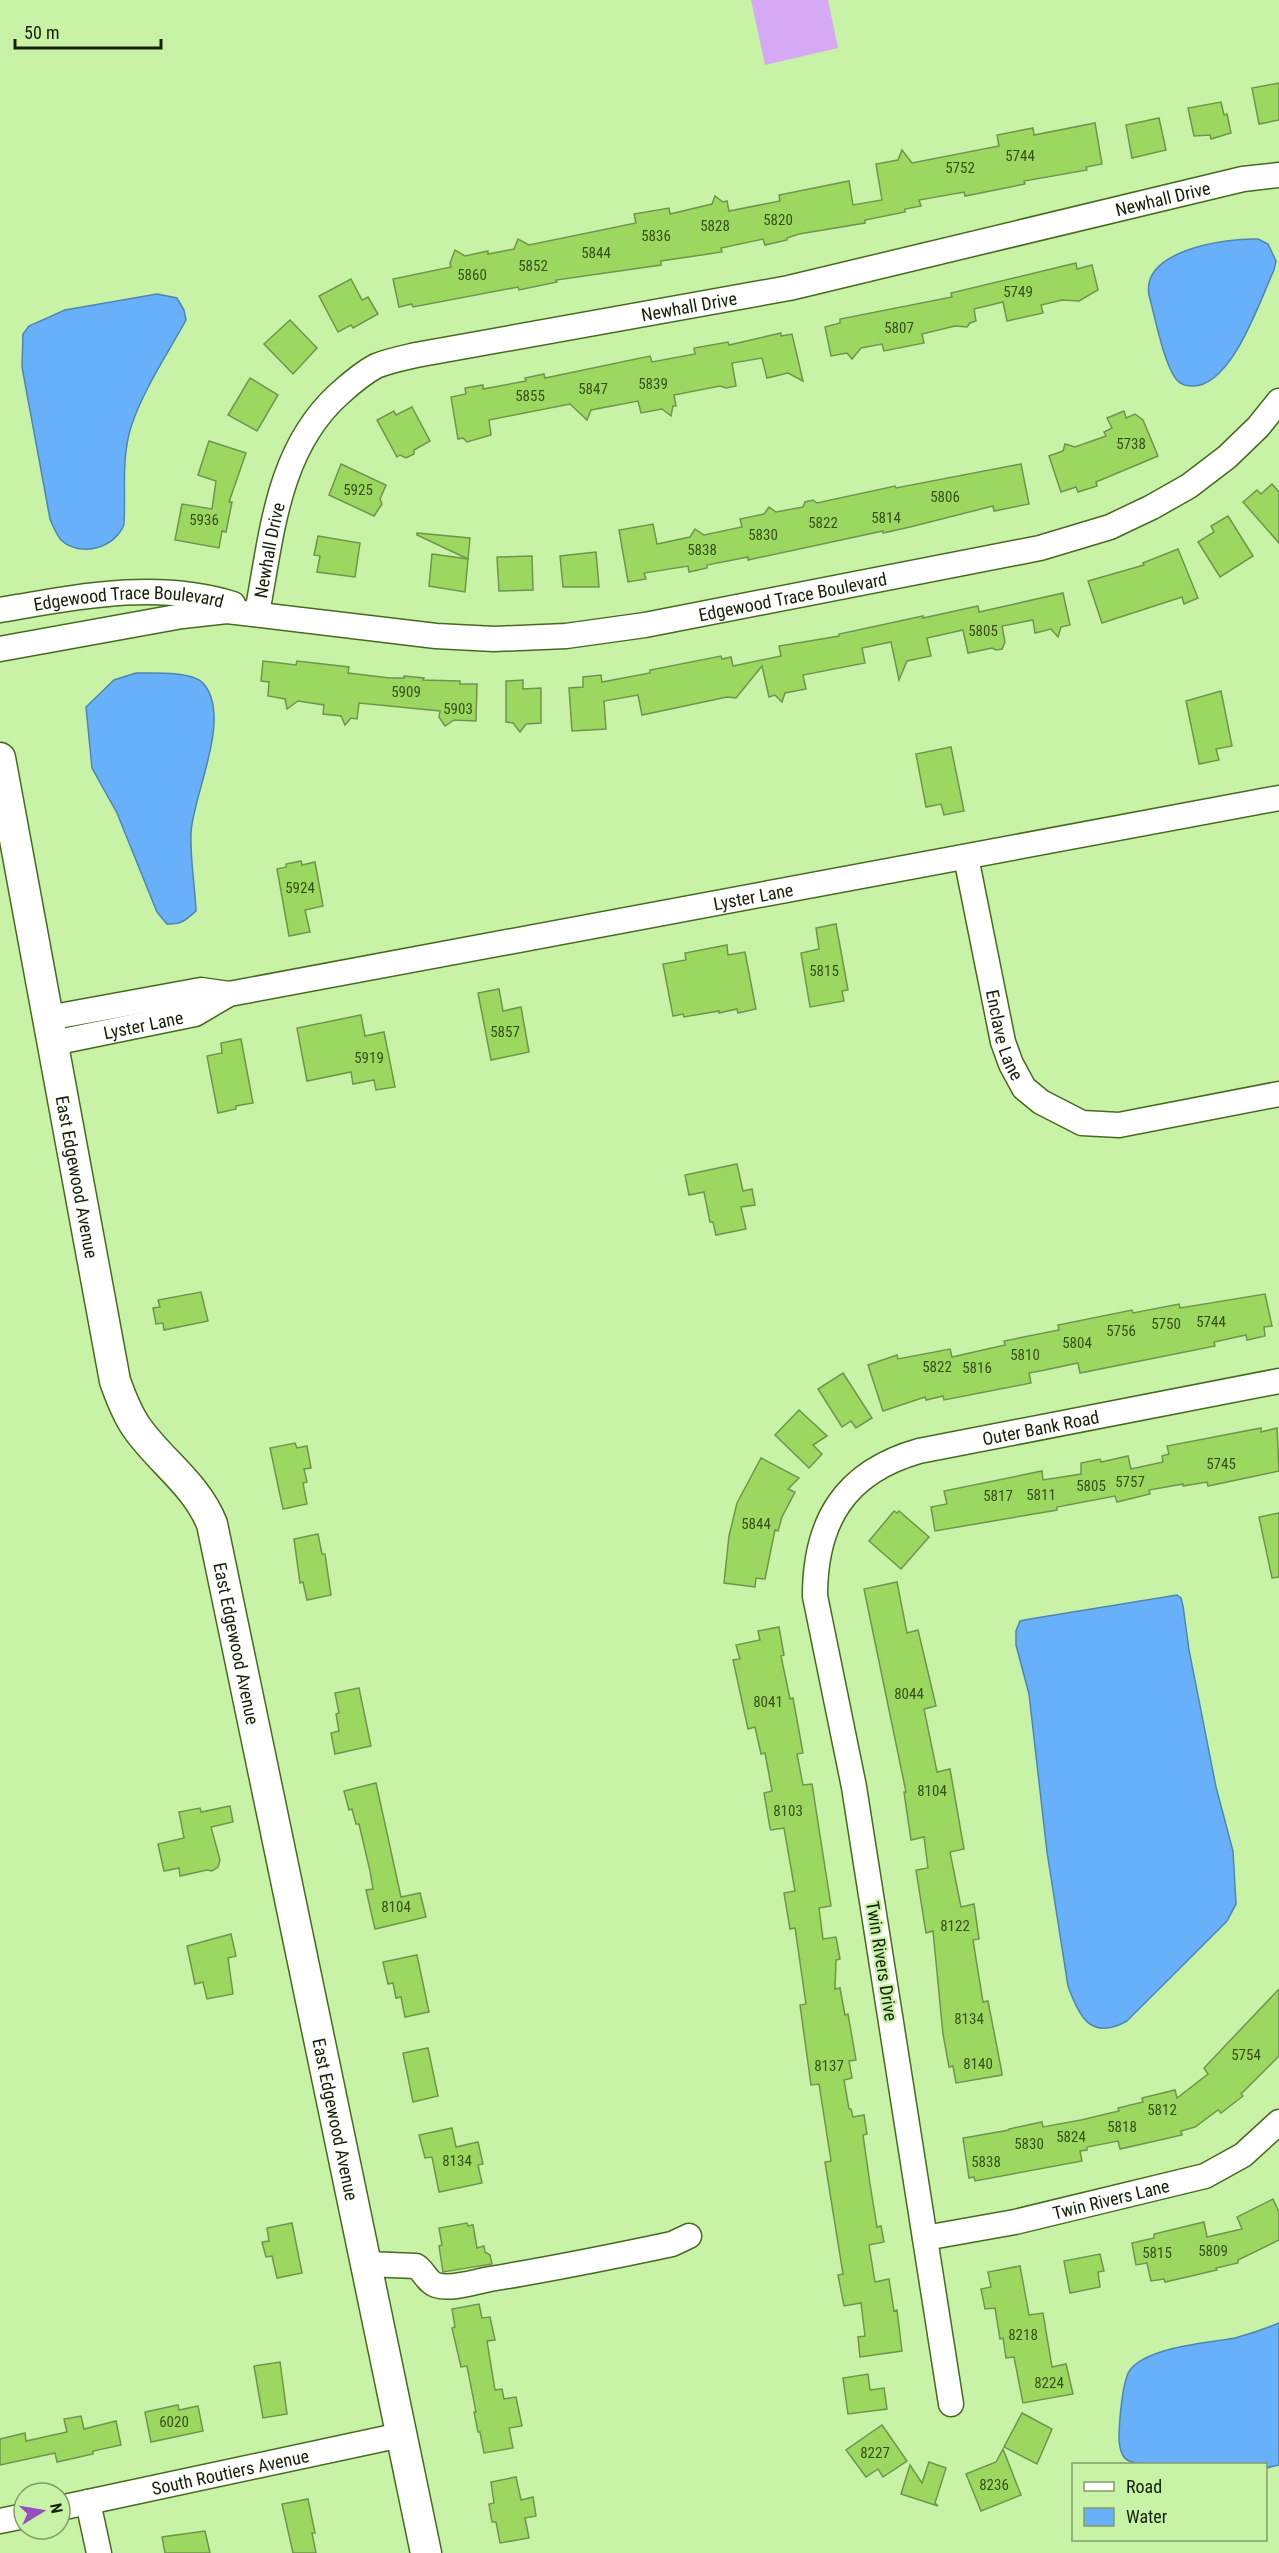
<svg xmlns="http://www.w3.org/2000/svg" width="1279" height="2553" font-family="'Roboto Condensed',sans-serif">
<rect width="100%" height="100%" fill="#c8f2a5"/>
<!-- green -->
<polygon fill="#d5a9f3" points="751,0 828,0 838,48 765,65"/>
<!-- water -->
<g fill="#69b0fb" stroke="#4f85b1" stroke-width="1.5">
<path d="M 1258,239 L 1268,244 L 1276,261 L 1274,270 C 1260,300 1232,387 1192,386 C 1186,386 1180,384 1176,379 C 1163,361 1155,317 1149,295 C 1141,250 1226,238 1258,239 Z"/>
<path d="M 157,294 L 177,298 L 184,310 L 186,320 C 167,355 143,390 131,427 C 121,459 126,492 124,524 C 116,548 80,558 61,540 C 56,534 53,526 50,519 L 22,367 L 23,334 L 29,326 L 65,310 Z"/>
<path d="M 136,673 C 152,673 192,671 203,683 C 233,717 193,794 191,833 C 190,859 195,886 196,911 C 186,920 181,925 167,924 L 157,912 L 117,813 L 92,768 L 86,707 L 114,680 Z"/>
<path d="M 1177,1595 L 1181,1598 L 1183,1606 L 1189,1650 L 1216,1787 L 1233,1851 L 1236,1904 L 1227,1921 L 1127,2021 C 1091,2041 1079,2017 1068,1986 L 1047,1852 L 1029,1694 L 1016,1645 L 1016,1631 L 1020,1621 L 1030,1619 Z"/>
<path d="M 1279,2323 L 1279,2465 L 1266,2468 L 1266,2464 L 1143,2464 C 1125,2463 1120,2457 1119,2439 C 1119,2425 1122,2381 1130,2370 C 1147,2347 1207,2343 1235,2338 C 1250,2334 1265,2329 1279,2323 Z"/>
</g>
<!-- building -->
<g fill="#9cd860" stroke="#6f954c" stroke-width="1.5">
<polygon points="1279,83 1279,120 1259,124 1252,88"/>
<polygon points="1221,102 1224,115 1227,114 1231,133 1211,139 1210,135 1194,136 1188,108"/>
<polygon points="1159,118 1166,150 1132,158 1126,125"/>
<polygon points="1095,123 1102,164 1086,167 1087,170 1024,181 1025,184 965,196 964,192 919,200 921,206 905,209 905,212 865,220 865,223 799,234 787,238 787,240 765,245 763,239 721,248 722,252 661,261 661,265 556,280 557,282 519,290 518,287 413,307 412,304 399,307 393,279 451,267 450,263 455,250 465,256 488,251 488,254 514,249 518,239 529,245 636,223 634,214 669,208 670,214 712,204 715,196 723,202 727,201 729,211 780,201 779,195 849,181 853,205 882,200 876,164 898,160 902,150 912,163 999,146 997,135 1033,128 1034,135"/>
<polygon points="1076,263 1077,269 1092,265 1098,290 1079,301 1062,300 1041,305 1043,313 1007,321 1003,302 974,309 976,321 970,323 967,327 955,326 922,334 924,343 884,351 882,344 861,348 852,359 847,353 831,356 825,327 840,323 840,319 952,297 951,293"/>
<polygon points="351,279 362,300 368,297 378,314 353,328 351,325 338,332 319,296"/>
<polygon points="290,320 317,348 293,374 264,344"/>
<polygon points="781,333 781,336 792,334 803,381 788,373 767,378 762,358 732,363 736,386 726,388 720,386 674,395 676,406 673,406 671,416 662,409 641,413 638,401 591,410 587,420 570,404 489,420 491,435 467,442 463,438 458,439 451,397 466,394 465,388 483,385 483,389 526,381 525,378 544,374 545,378 650,356 652,362 695,354 694,348 728,342 729,345"/>
<polygon points="250,378 278,395 257,431 228,415"/>
<polygon points="412,407 430,441 414,450 414,454 406,458 400,455 397,457 377,420 394,411 396,415"/>
<polygon points="1124,411 1126,418 1135,414 1143,420 1158,456 1096,482 1097,486 1078,492 1076,487 1061,492 1049,456 1063,451 1065,444 1075,447 1106,436 1104,432 1112,428 1107,418"/>
<polygon points="209,441 246,453 229,502 232,502 226,532 222,531 219,548 175,540 182,504 212,509 216,481 198,475"/>
<polygon points="341,464 386,485 380,499 382,504 374,516 329,495"/>
<polygon points="1021,464 1029,504 994,511 993,506 910,527 883,533 883,531 748,560 748,557 707,565 707,568 689,572 688,566 644,573 646,579 628,582 619,530 653,524 657,544 690,537 695,529 704,535 742,527 740,519 764,514 769,507 776,512 803,507 805,502 813,500 817,503 895,486 896,488"/>
<polygon points="1272,484 1279,492 1279,543 1243,502 1257,490 1261,494"/>
<polygon points="1228,516 1253,556 1220,577 1198,542 1214,532 1211,526"/>
<polygon points="417,533 470,538 468,559 417,535"/>
<polygon points="318,536 360,543 355,577 317,572 320,556 314,555"/>
<polygon points="1178,549 1198,598 1184,604 1182,597 1102,623 1088,581 1144,565 1143,563"/>
<polygon points="596,552 599,587 563,587 560,556"/>
<polygon points="432,554 468,559 465,592 429,586"/>
<polygon points="532,556 533,590 499,591 497,557"/>
<polygon points="1063,593 1070,625 1061,627 1058,637 1051,629 1035,633 1033,620 1002,626 1005,642 1002,649 996,650 992,648 968,653 963,630 927,638 931,656 907,661 899,680 891,642 862,648 865,663 803,675 806,689 785,693 782,702 775,695 769,697 762,666 736,698 727,697 642,715 638,695 604,701 606,729 572,731 569,688 583,687 583,677 601,675 602,682 650,673 650,670 721,656 722,659 731,657 733,666 781,656 779,646 839,636 839,634 923,616 923,618 978,606 979,612"/>
<polygon points="263,661 296,665 297,661 349,667 348,673 390,678 404,678 404,676 424,678 423,680 460,681 460,684 477,684 476,721 454,720 445,726 439,717 440,711 359,703 357,719 351,718 345,725 341,716 323,714 324,705 298,701 287,709 285,699 268,696 269,682 261,681"/>
<polygon points="523,680 523,689 541,688 541,723 526,724 520,732 513,723 506,722 506,681"/>
<polygon points="1221,691 1232,746 1216,749 1219,760 1199,764 1186,701"/>
<polygon points="951,747 964,811 944,815 941,804 926,807 916,754"/>
<polygon points="301,861 302,865 315,862 323,906 305,910 310,932 289,936 277,869 286,867 286,864"/>
<polygon points="836,924 848,990 842,991 844,1001 810,1007 801,953 819,949 816,928"/>
<polygon points="727,945 728,955 745,952 756,1009 738,1013 737,1009 719,1013 719,1011 684,1017 683,1014 673,1016 663,964 686,960 685,953"/>
<polygon points="499,989 503,1011 521,1007 529,1052 491,1060 478,993"/>
<polygon points="361,1015 365,1036 384,1032 395,1087 376,1090 374,1080 353,1084 351,1072 307,1081 297,1028"/>
<polygon points="241,1039 253,1103 236,1106 236,1109 218,1113 207,1056 222,1053 221,1043"/>
<polygon points="737,1164 743,1191 752,1189 755,1205 741,1207 746,1229 716,1235 713,1222 710,1222 704,1192 689,1195 685,1175"/>
<polygon points="201,1292 208,1321 164,1330 163,1323 156,1324 153,1308 160,1307 158,1300"/>
<polygon points="1265,1294 1272,1326 1264,1327 1265,1336 1247,1340 1246,1335 1214,1342 1215,1346 1080,1373 1078,1363 1045,1370 1029,1373 1031,1383 944,1400 943,1396 926,1400 925,1397 883,1411 868,1365 897,1355 898,1359 950,1349 952,1357 1005,1345 1004,1341 1059,1330 1058,1325 1132,1310 1133,1313 1179,1304 1180,1308"/>
<polygon points="843,1373 872,1418 856,1428 851,1421 842,1427 818,1389"/>
<polygon points="799,1410 827,1436 813,1445 822,1454 809,1468 775,1435"/>
<polygon points="1261,1428 1261,1432 1277,1428 1279,1471 1208,1486 1207,1482 1183,1486 1183,1484 1149,1490 1150,1494 1117,1502 1115,1496 1057,1507 1057,1510 935,1531 931,1507 947,1504 944,1491 1042,1471 1043,1480 1081,1474 1081,1463 1100,1459 1101,1462 1128,1456 1131,1469 1163,1462 1162,1456 1169,1454 1167,1446"/>
<polygon points="295,1443 297,1448 307,1446 311,1468 304,1469 307,1482 303,1483 307,1504 283,1509 270,1448"/>
<polygon points="761,1458 799,1478 788,1489 795,1492 782,1517 778,1531 775,1530 765,1579 756,1578 755,1587 724,1583 729,1536 737,1503"/>
<polygon points="894,1511 897,1513 899,1511 929,1537 901,1569 869,1541"/>
<polygon points="1279,1513 1279,1577 1272,1578 1259,1517"/>
<polygon points="318,1534 322,1554 325,1554 331,1595 307,1600 303,1582 300,1583 294,1539"/>
<polygon points="897,1582 907,1633 918,1630 936,1706 924,1709 937,1772 950,1769 964,1849 950,1852 961,1907 974,1904 979,1939 973,1940 983,2002 988,2001 1002,2073 1002,2075 956,2083 953,2066 949,2067 943,2034 933,1931 926,1933 916,1870 928,1868 924,1837 911,1840 904,1792 906,1792 864,1589"/>
<polygon points="779,1627 784,1655 781,1656 790,1699 793,1698 803,1753 797,1754 803,1785 812,1784 831,1906 819,1908 823,1939 836,1937 840,1959 836,1960 835,1989 840,1988 845,2015 848,2014 856,2060 849,2061 852,2078 844,2080 849,2109 851,2109 853,2117 864,2115 867,2134 863,2135 870,2184 877,2227 881,2226 884,2242 869,2245 875,2282 889,2279 894,2311 897,2310 902,2351 860,2357 858,2337 865,2336 861,2303 844,2306 838,2275 843,2274 825,2162 831,2161 819,2084 811,2085 800,2005 806,2004 795,1928 790,1929 784,1893 795,1891 784,1828 771,1830 770,1828 764,1793 772,1791 765,1753 761,1754 755,1727 748,1729 733,1660 740,1659 736,1645 760,1640 758,1631"/>
<polygon points="359,1688 371,1746 335,1754 331,1733 339,1731 336,1714 339,1713 335,1693"/>
<polygon points="376,1783 401,1897 420,1893 426,1917 375,1929 366,1890 373,1889 370,1871 359,1824 356,1824 352,1809 349,1810 344,1791"/>
<polygon points="230,1806 233,1822 211,1827 220,1860 218,1867 212,1871 207,1870 180,1876 179,1868 164,1871 158,1844 184,1838 179,1812 200,1808 201,1812"/>
<polygon points="231,1934 236,1956 228,1958 233,1994 207,1999 203,1982 195,1984 187,1946"/>
<polygon points="417,1955 429,2012 405,2017 401,1997 396,1998 393,1983 388,1984 383,1962"/>
<polygon points="1279,1989 1279,2056 1241,2094 1243,2096 1221,2113 1218,2110 1195,2127 1181,2131 1182,2135 1120,2149 1118,2141 1087,2147 1087,2150 1080,2151 1082,2161 975,2181 974,2177 969,2178 963,2138 1009,2130 1009,2129 1042,2122 1043,2127 1081,2120 1119,2111 1118,2108 1143,2102 1142,2098 1175,2090 1177,2098 1208,2074 1204,2068"/>
<polygon points="428,2048 438,2096 413,2102 403,2053"/>
<polygon points="452,2128 456,2147 478,2142 483,2164 478,2165 482,2183 439,2192 432,2157 425,2158 419,2135"/>
<polygon points="1273,2199 1279,2212 1279,2240 1238,2260 1238,2263 1216,2268 1217,2270 1165,2282 1164,2279 1151,2281 1147,2263 1136,2265 1132,2243 1154,2238 1154,2234 1204,2222 1207,2237 1242,2229 1237,2217"/>
<polygon points="292,2223 302,2273 277,2278 272,2256 266,2257 262,2242 269,2241 267,2228"/>
<polygon points="467,2223 468,2226 473,2225 477,2248 484,2246 485,2252 490,2255 492,2264 443,2272 439,2246 442,2245 439,2228"/>
<polygon points="1100,2254 1104,2271 1098,2272 1100,2287 1070,2293 1064,2261"/>
<polygon points="1020,2266 1029,2315 1043,2313 1052,2367 1066,2364 1073,2394 1023,2403 1014,2357 1006,2358 1003,2338 1000,2339 995,2308 985,2309 981,2289 991,2287 988,2272"/>
<polygon points="479,2304 482,2318 490,2317 495,2340 487,2341 495,2390 502,2389 504,2399 516,2397 522,2426 509,2428 513,2448 484,2453 480,2432 478,2432 474,2412 476,2412 467,2366 461,2367 452,2328 455,2327 452,2309"/>
<polygon points="280,2362 287,2414 263,2418 254,2366"/>
<polygon points="868,2374 870,2390 884,2388 887,2409 848,2414 843,2378"/>
<polygon points="178,2405 179,2410 198,2406 203,2431 151,2442 145,2412"/>
<polygon points="1022,2413 1052,2429 1037,2464 1004,2447"/>
<polygon points="81,2416 84,2429 116,2421 121,2445 93,2451 93,2454 57,2462 55,2453 0,2465 0,2439 25,2433 26,2441 67,2432 64,2419"/>
<polygon points="882,2425 907,2461 883,2477 878,2469 866,2477 846,2450"/>
<polygon points="1003,2449 1021,2495 981,2511 966,2474 996,2462"/>
<polygon points="929,2462 946,2468 935,2503 938,2506 901,2494 910,2465 922,2483"/>
<polygon points="516,2477 521,2500 533,2497 536,2516 525,2518 529,2538 500,2543 496,2522 492,2522 489,2504 494,2503 491,2482"/>
<polygon points="308,2499 315,2533 312,2533 316,2553 293,2553 282,2504"/>
<polygon points="205,2531 210,2553 165,2553 162,2537"/>
</g>
<g fill="none" stroke-linecap="round" stroke-linejoin="round">
<!-- minor casing -->
<g stroke="#476a20" stroke-width="27">
<g id="minor">
<path id="s1" d="M 0,610 C 76,597 157,580 233,604"/>
<path id="s2" d="M 257,613 C 272,535 277,450 339,394 C 350,384 363,373 376,366 C 388,361 403,358 416,355 L 789,288 L 1243,179 L 1279,175"/>
<path id="s3" d="M 0,649 L 182,616 L 227,611 L 436,636 L 494,639 L 566,636 L 645,625 L 1040,548 L 1110,527 L 1152,507 L 1189,486 L 1227,457 L 1258,427 L 1279,401"/>
<path id="s4" d="M 966,857 L 1003,1042 L 1011,1064 L 1024,1088 L 1041,1102 L 1082,1123 L 1119,1125 L 1279,1094"/>
<path id="s5" d="M 48,1018 L 201,990 L 229,994 L 1279,798"/>
<path id="s6" d="M 53,1043 L 195,1014 L 229,994"/>
<path id="s7" d="M 925,2238 L 1015,2222 L 1205,2176 L 1243,2155 L 1279,2122"/>
<path d="M 366,2264 L 416,2266 C 424,2271 427,2282 436,2285 C 451,2290 474,2282 490,2279 C 551,2269 611,2257 672,2244 L 689,2236"/>
<path id="s8" d="M 951,2404 L 854,1787 L 815,1596 C 815,1521 845,1472 919,1451 L 1279,1381"/>
<polyline points="88,2502 99,2553"/>
<path id="s9" d="M 60,2508 L 401,2435"/>
<polyline points="0,2521 24,2516"/>
</g>
</g>
<!-- major casing -->
<g stroke="#476a20" stroke-width="33">
<g id="major">
<path id="s10" d="M 0,758 L 115,1381 C 121,1398 127,1414 137,1428 C 161,1462 196,1484 212,1524 L 426,2553"/>
</g>
</g>
<!-- minor -->
<use href="#minor" stroke="#fff" stroke-width="24"/>
<!-- major -->
<use href="#major" stroke="#fff" stroke-width="30"/>
</g>
<g text-anchor="middle" dominant-baseline="central" stroke-width="4.5" stroke-linejoin="round" paint-order="stroke">
<!-- number labels -->
<g font-size="15" fill="#354f1b">
<text x="1020" y="156">5744</text>
<text x="960" y="168">5752</text>
<text x="778" y="220">5820</text>
<text x="715" y="226">5828</text>
<text x="656" y="236">5836</text>
<text x="596" y="253">5844</text>
<text x="533" y="266">5852</text>
<text x="472" y="275">5860</text>
<text x="1018" y="292">5749</text>
<text x="899" y="328">5807</text>
<text x="653" y="384">5839</text>
<text x="593" y="389">5847</text>
<text x="530" y="396">5855</text>
<text x="1131" y="444">5738</text>
<text x="358" y="490">5925</text>
<text x="945" y="497">5806</text>
<text x="886" y="518">5814</text>
<text x="204" y="520">5936</text>
<text x="823" y="523">5822</text>
<text x="763" y="535">5830</text>
<text x="702" y="550">5838</text>
<text x="983" y="631">5805</text>
<text x="406" y="692">5909</text>
<text x="458" y="709">5903</text>
<text x="300" y="888">5924</text>
<text x="824" y="971">5815</text>
<text x="505" y="1032">5857</text>
<text x="369" y="1058">5919</text>
<text x="1211" y="1322">5744</text>
<text x="1166" y="1324">5750</text>
<text x="1121" y="1331">5756</text>
<text x="1077" y="1343">5804</text>
<text x="1025" y="1355">5810</text>
<text x="937" y="1367">5822</text>
<text x="977" y="1368">5816</text>
<text x="1221" y="1464">5745</text>
<text x="1130" y="1482">5757</text>
<text x="1091" y="1486">5805</text>
<text x="1041" y="1495">5811</text>
<text x="998" y="1496">5817</text>
<text x="756" y="1524">5844</text>
<text x="909" y="1694">8044</text>
<text x="768" y="1702">8041</text>
<text x="932" y="1791">8104</text>
<text x="788" y="1811">8103</text>
<text x="396" y="1907">8104</text>
<text x="955" y="1926">8122</text>
<text x="969" y="2019">8134</text>
<text x="1246" y="2055">5754</text>
<text x="978" y="2064">8140</text>
<text x="829" y="2066">8137</text>
<text x="1162" y="2110">5812</text>
<text x="1122" y="2127">5818</text>
<text x="1071" y="2137">5824</text>
<text x="1029" y="2144">5830</text>
<text x="457" y="2161">8134</text>
<text x="986" y="2162">5838</text>
<text x="1213" y="2251">5809</text>
<text x="1157" y="2253">5815</text>
<text x="1023" y="2335">8218</text>
<text x="1049" y="2383">8224</text>
<text x="174" y="2422">6020</text>
<text x="875" y="2453">8227</text>
<text x="994" y="2485">8236</text>
</g>
<!-- street labels -->
<g font-size="18" fill="#132104" stroke="#c8f2a5">
<text stroke="none"><textPath href="#s2" startOffset="1090">Newhall Drive</textPath></text>
<text stroke="none"><textPath href="#s2" startOffset="604">Newhall Drive</textPath></text>
<text stroke="none"><textPath href="#s2" startOffset="64">Newhall Drive</textPath></text>
<text stroke="none"><textPath href="#s3" startOffset="801">Edgewood Trace Boulevard</textPath></text>
<text stroke="none"><textPath href="#s1" startOffset="130">Edgewood Trace Boulevard</textPath></text>
<text stroke="none"><textPath href="#s5" startOffset="717">Lyster Lane</textPath></text>
<text stroke="none"><textPath href="#s6" startOffset="92">Lyster Lane</textPath></text>
<text stroke="none"><textPath href="#s4" startOffset="182">Enclave Lane</textPath></text>
<text stroke="none"><textPath href="#s10" startOffset="426">East Edgewood Avenue</textPath></text>
<text stroke="none"><textPath href="#s8" startOffset="1138">Outer Bank Road</textPath></text>
<text stroke="none"><textPath href="#s10" startOffset="930">East Edgewood Avenue</textPath></text>
<text transform="translate(882 1961) rotate(81)">Twin Rivers Drive</text>
<text stroke="none"><textPath href="#s10" startOffset="1416">East Edgewood Avenue</textPath></text>
<text stroke="none"><textPath href="#s7" startOffset="190">Twin Rivers Lane</textPath></text>
<text stroke="none"><textPath href="#s9" startOffset="174">South Routiers Avenue</textPath></text>
</g>
</g>
<!-- legend -->
<rect x="1072" y="2463" width="195" height="78" fill="#c8f2a5" stroke="#809e65" stroke-width="1.5"/>
<rect x="1084" y="2482" width="30" height="9" fill="#ffffff" stroke="#809e65" stroke-width="1.5"/>
<text x="1126" y="2493" font-size="18" fill="#132104">Road</text>
<rect x="1084" y="2508" width="30" height="18" fill="#69b0fb" stroke="#809e65" stroke-width="1.5"/>
<text x="1126" y="2523" font-size="18" fill="#132104">Water</text>
<!-- north arrow -->
<g transform="translate(42 2511) rotate(79)"><circle r="28" fill="#c8f2a5" stroke="#809e65" stroke-width="1.5"/>
<path d="M0-4.5L10 22L0 15L-10 22Z" fill="#974ec1"/>
<text y="-9" font-size="16" font-weight="bold" text-anchor="middle" fill="#132104">N</text>
</g>
<!-- scale -->
<path d="M15 39v9h146v-9" fill="none" stroke="#132104" stroke-width="3"/>
<text x="24" y="39" font-size="18" fill="#132104" stroke="#c8f2a5" stroke-width="4.5" paint-order="stroke">50 m</text>
</svg>
